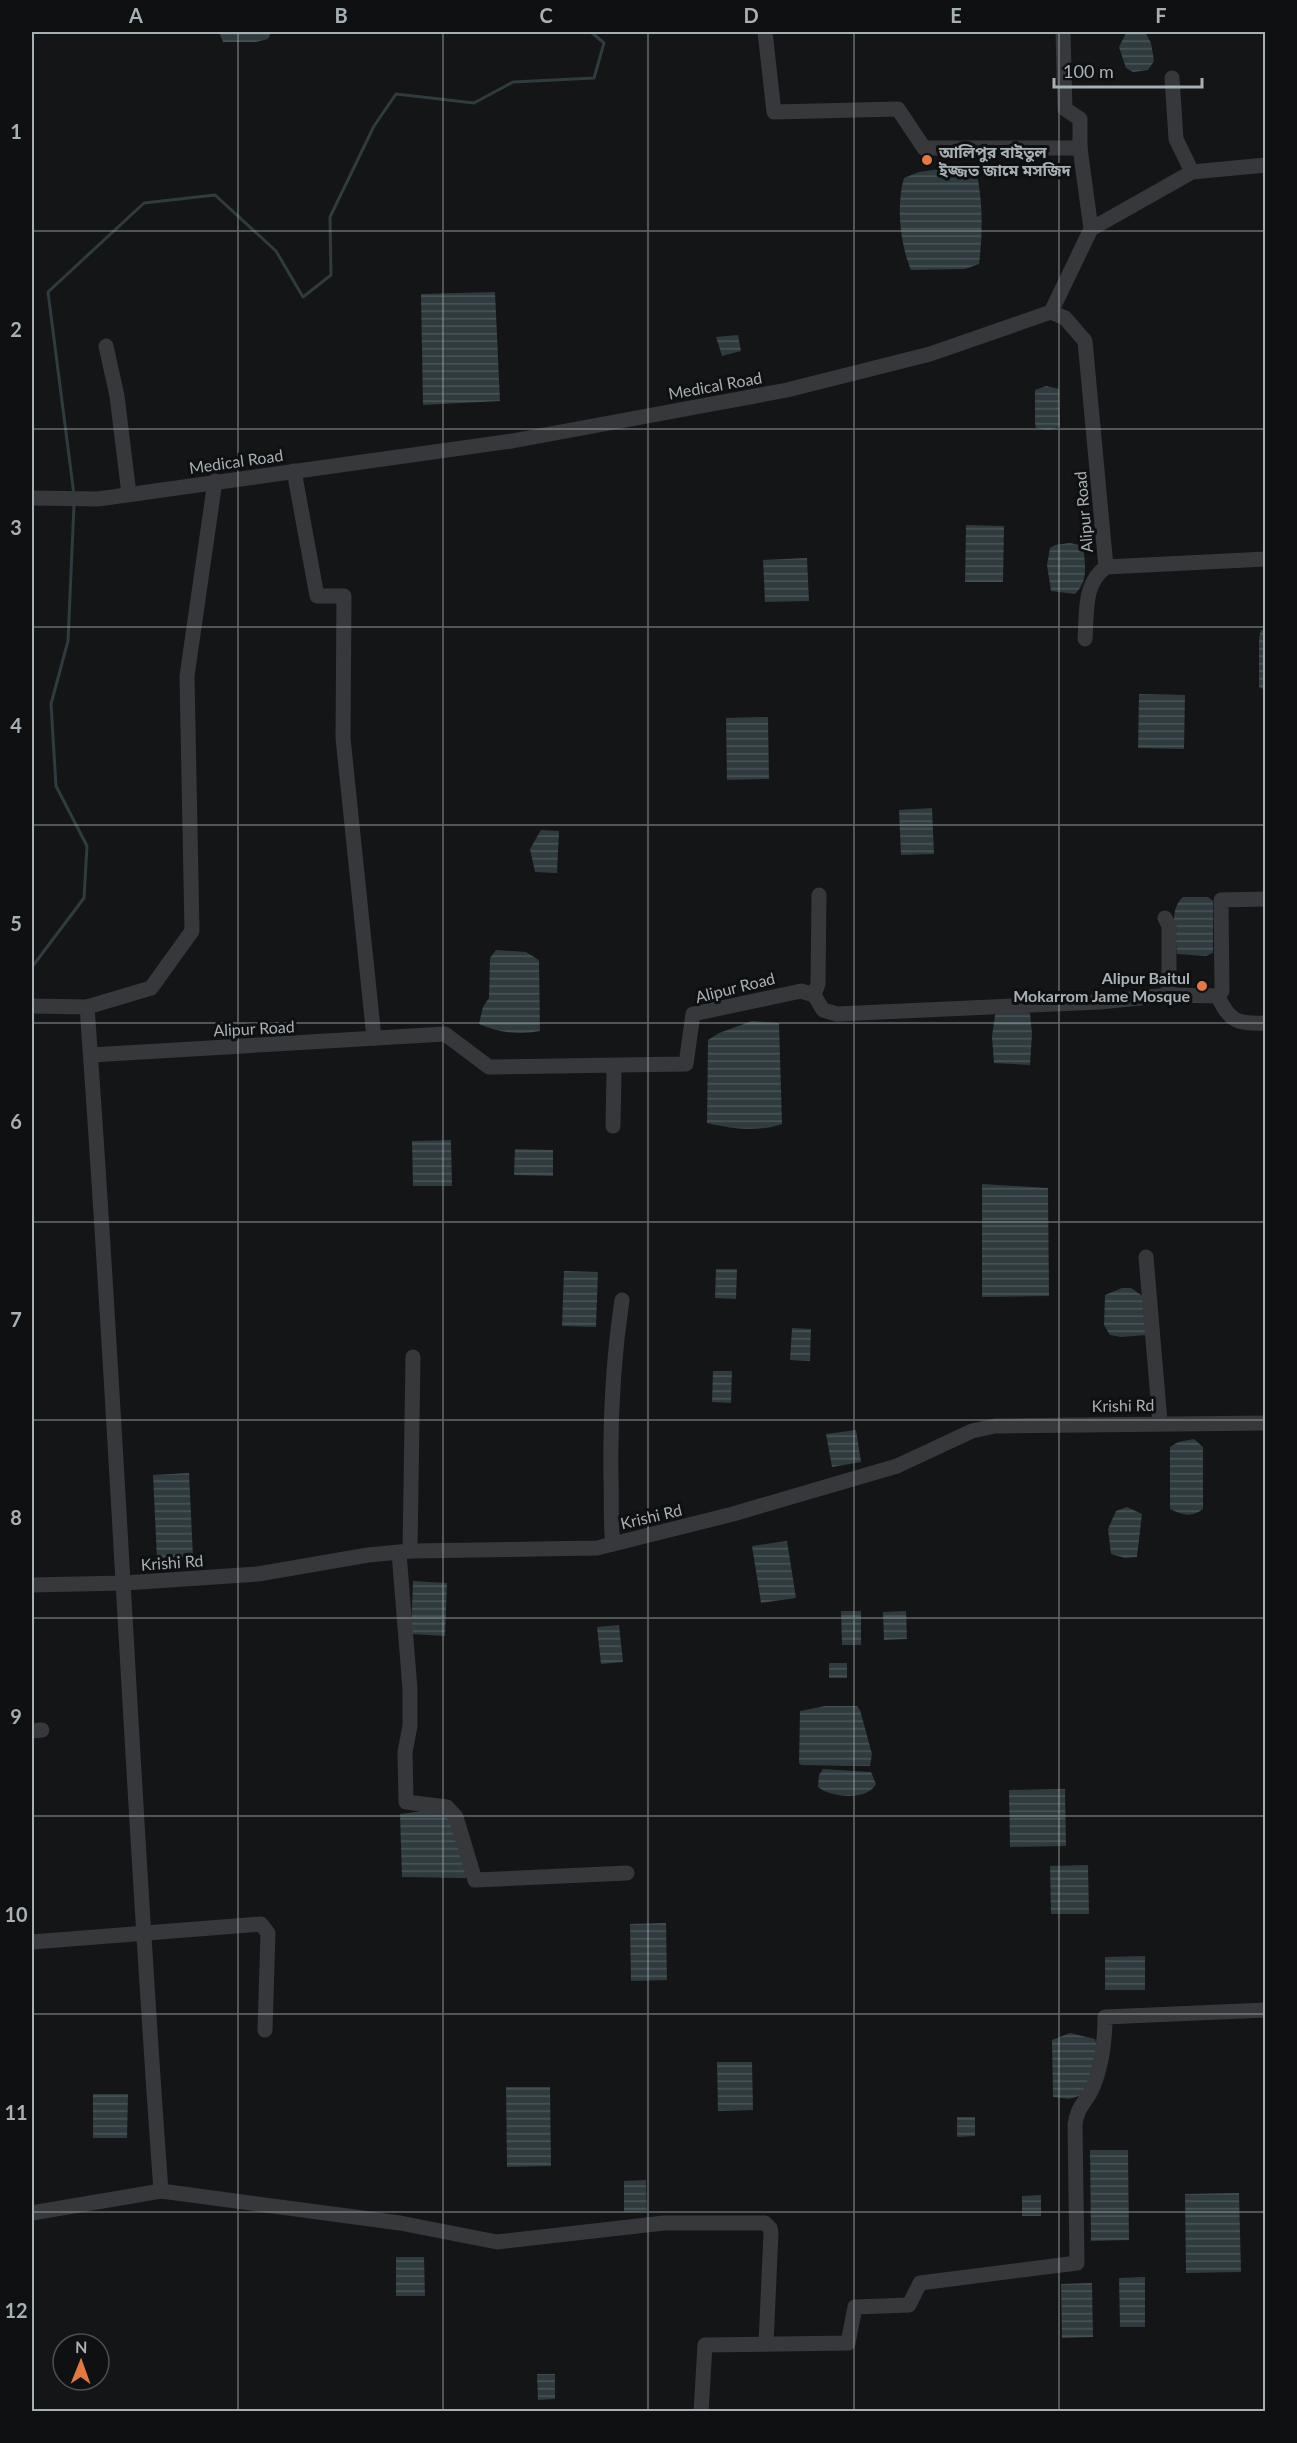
<svg xmlns="http://www.w3.org/2000/svg" width="1297" height="2443" font-family="Lato,'Noto Sans Bengali',sans-serif">
<defs>
<pattern id="water-rules" width="6" height="5" patternUnits="userSpaceOnUse" patternTransform="scale(1.5)"><rect width="6" height="5" fill="#2f3b3e"/><path d="M0 2.5h6" fill="none" stroke="#4a5558"/></pattern>
</defs>
<rect width="100%" height="100%" fill="#141516"/>
<!-- water -->
<g fill="url(#water-rules)">
<polygon points="219,32 271,32 268,39 256,42 223,42"/>
<polygon points="1141,32 1146,34 1151,43 1154,61 1148,70 1133,72 1126,68 1119,47 1126,33"/>
<path d="M 962,166 L 975,166 C 983,197 983,233 979,264 L 965,269 L 911,270 C 900,244 896,205 904,178 L 919,172 Z"/>
<polygon points="495,292 500,401 423,405 421,294"/>
<polygon points="738,335 741,351 722,356 716,337"/>
<polygon points="1046,386 1059,389 1060,427 1048,430 1036,428 1035,423 1035,390"/>
<polygon points="966,525 1004,526 1003,582 965,582"/>
<path d="M 1070,543 L 1083,546 C 1085,564 1089,581 1075,594 L 1051,591 L 1047,565 L 1050,548 L 1055,545 Z"/>
<polygon points="807,558 809,601 765,602 763,560"/>
<polygon points="1265,628 1265,690 1259,687 1259,638 1261,630"/>
<polygon points="1139,694 1185,695 1184,749 1138,748"/>
<polygon points="768,717 769,779 727,780 726,718"/>
<polygon points="932,808 934,854 901,855 899,810"/>
<polygon points="541,830 559,831 557,873 535,872 530,849"/>
<path d="M 1183,897 L 1208,897 L 1213,901 L 1213,953 L 1206,956 L 1177,954 C 1176,935 1168,910 1183,897 Z"/>
<path d="M 496,950 L 526,952 L 539,960 L 540,1031 C 521,1035 498,1033 479,1024 L 483,1007 L 489,998 L 490,958 Z"/>
<polygon points="996,1008 1030,1013 1032,1034 1030,1065 994,1063 992,1037"/>
<path d="M 752,1021 L 779,1023 L 782,1124 C 760,1132 731,1129 707,1123 L 708,1040 L 719,1033 Z"/>
<polygon points="451,1140 452,1186 413,1186 412,1141"/>
<polygon points="515,1149 553,1150 553,1176 514,1175"/>
<polygon points="982,1184 1048,1188 1049,1296 982,1297"/>
<polygon points="716,1269 737,1269 736,1299 715,1298"/>
<polygon points="564,1271 598,1272 596,1327 562,1326"/>
<polygon points="1122,1288 1131,1288 1147,1299 1147,1335 1121,1337 1110,1335 1104,1325 1105,1295"/>
<polygon points="792,1328 811,1329 810,1361 790,1360"/>
<polygon points="713,1371 732,1371 731,1403 712,1402"/>
<polygon points="856,1430 861,1462 832,1467 826,1434"/>
<path d="M 1194,1439 L 1203,1447 L 1203,1509 C 1192,1518 1182,1515 1170,1509 L 1170,1447 L 1178,1442 Z"/>
<polygon points="189,1473 193,1557 157,1559 153,1475"/>
<polygon points="1127,1507 1142,1514 1137,1557 1125,1558 1111,1554 1108,1529 1116,1511"/>
<polygon points="787,1541 796,1598 761,1603 752,1546"/>
<polygon points="413,1581 447,1583 445,1636 411,1634"/>
<polygon points="841,1611 861,1611 861,1645 842,1645"/>
<polygon points="906,1611 907,1639 884,1640 883,1612"/>
<polygon points="619,1625 623,1662 601,1664 597,1627"/>
<rect x="829" y="1663" width="18" height="15"/>
<polygon points="825,1706 857,1706 860,1710 872,1754 870,1766 801,1765 799,1763 800,1711"/>
<path d="M 823,1769 L 871,1772 L 876,1784 C 867,1801 831,1798 818,1787 L 819,1775 Z"/>
<polygon points="1065,1789 1066,1846 1010,1847 1009,1790"/>
<polygon points="424,1811 449,1815 467,1872 466,1878 402,1877 400,1814"/>
<polygon points="1088,1865 1089,1914 1051,1914 1050,1866"/>
<polygon points="666,1923 667,1980 631,1981 630,1924"/>
<polygon points="1145,1956 1145,1990 1105,1990 1105,1957"/>
<polygon points="1070,2033 1095,2039 1098,2050 1086,2094 1069,2099 1053,2097 1052,2040"/>
<polygon points="717,2062 752,2062 753,2110 718,2111"/>
<polygon points="506,2087 550,2087 551,2166 507,2167"/>
<polygon points="93,2094 128,2094 127,2138 93,2138"/>
<polygon points="957,2117 975,2117 975,2136 957,2137"/>
<polygon points="1090,2150 1128,2150 1129,2240 1091,2241"/>
<polygon points="646,2180 647,2211 624,2212 624,2181"/>
<polygon points="1239,2193 1241,2272 1186,2273 1185,2194"/>
<polygon points="1041,2195 1041,2216 1022,2216 1022,2196"/>
<polygon points="396,2257 424,2257 425,2296 396,2296"/>
<polygon points="1145,2277 1145,2327 1120,2327 1119,2278"/>
<polygon points="1092,2283 1093,2337 1062,2338 1061,2284"/>
<polygon points="537,2374 555,2374 555,2399 538,2400"/>
</g>
<g fill="none" stroke-linecap="round" stroke-linejoin="round">
<!-- stream -->
<g stroke="#2f3b3e" stroke-width="3">
<polyline points="74,495 48,292 144,203 215,195 276,251 303,297 331,275 330,217 374,126 396,94 474,103 513,82 594,78 604,43 591,32"/>
<polyline points="32,967 84,898 87,846 56,786 51,704 68,641 74,505"/>
</g>
<!-- minor -->
<g stroke="#36383b" stroke-width="15">
<polyline points="765,32 774,112 898,109 924,148 1080,148 1091,229"/>
<polyline points="1063,32 1065,109 1080,119 1080,148"/>
<polyline points="1172,78 1176,139 1192,172"/>
<polyline points="1051,312 1065,318 1085,341 1106,567 1266,559"/>
<polyline points="106,346 117,396 129,494"/>
<polyline points="294,471 317,596 344,596 343,738 374,1038"/>
<polyline points="32,498 98,499 512,441 787,390 930,354 1051,312 1091,229 1192,172 1266,165"/>
<path d="M 1085,639 C 1087,614 1083,583 1106,567"/>
<polyline points="1165,918 1169,926 1169,995"/>
<polyline points="814,995 818,984 819,895"/>
<path d="M 1218,996 C 1229,1022 1238,1024 1266,1023"/>
<path d="M 32,1006 L 87,1007 C 116,1401 132,1797 161,2191"/>
<polyline points="87,1007 151,988 192,931 187,676 215,481"/>
<polyline points="91,1055 445,1034 489,1067 686,1064 693,1014 801,991 814,995 823,1010 837,1014 1100,1002 1169,995 1218,996 1222,991 1221,900 1266,899"/>
<polyline points="611,1066 614,1073 613,1126"/>
<polyline points="1146,1257 1160,1422"/>
<path d="M 613,1544 C 610,1522 612,1501 611,1479 C 610,1418 613,1360 622,1300"/>
<polyline points="410,1551 413,1357"/>
<polyline points="399,1553 410,1689 410,1726 405,1752 406,1802 447,1807 456,1817 475,1880 627,1873"/>
<polyline points="32,1585 125,1583 258,1574 368,1555 410,1551 597,1548 733,1514 897,1466 972,1431 995,1426 1266,1423"/>
<polyline points="32,1731 42,1730"/>
<polyline points="32,1942 261,1924 268,1933 265,2030"/>
<polyline points="32,2213 161,2191 400,2223 497,2242 664,2223 765,2223 770,2228 771,2233 766,2344"/>
<path d="M 701,2412 L 705,2345 L 848,2343 L 855,2307 L 909,2305 L 920,2283 L 1077,2263 L 1075,2125 C 1077,2106 1086,2103 1093,2087 C 1102,2065 1105,2041 1105,2017 L 1266,2010"/>
</g>
</g>
<!-- grid -->
<path fill="none" stroke="#a7b0b5" stroke-width="1.5" stroke-opacity="0.55" d="M 238,32 L 238,2412M 443,32 L 443,2412M 648,32 L 648,2412M 854,32 L 854,2412M 1059,32 L 1059,2412M 32,231 L 1266,231M 32,429 L 1266,429M 32,627 L 1266,627M 32,825 L 1266,825M 32,1023 L 1266,1023M 32,1222 L 1266,1222M 32,1420 L 1266,1420M 32,1618 L 1266,1618M 32,1816 L 1266,1816M 32,2014 L 1266,2014M 32,2212 L 1266,2212"/>
<!-- markers -->
<g fill="#e37940" stroke="#0f1011" stroke-width="2">
<circle cx="927" cy="160" r="6"/>
<circle cx="1202" cy="986" r="6"/>
</g>
<g text-anchor="middle" dominant-baseline="central" stroke-width="6" stroke-linejoin="round" paint-order="stroke">
<!-- poi labels -->
<g font-size="16" font-weight="bold" fill="#a7b0b5" stroke="#0f1011" text-anchor="start">
<text x="939" y="151">আলিপুর বাইতুল<tspan x="939" dy="18">ইজ্জত জামে মসজিদ</tspan></text>
<text x="1190" y="977" text-anchor="end">Alipur Baitul<tspan x="1190" dy="18">Mokarrom Jame Mosque</tspan></text>
</g>
<!-- street labels -->
<g font-size="16" fill="#a7b0b5" stroke="#0f1011">
<text transform="translate(715 385) rotate(-10)">Medical Road</text>
<text transform="translate(236 461) rotate(-8)">Medical Road</text>
<text transform="translate(1083 512) rotate(-95)">Alipur Road</text>
<text transform="translate(735 987) rotate(-14)">Alipur Road</text>
<text transform="translate(254 1028) rotate(-3)">Alipur Road</text>
<text transform="translate(1123 1405) rotate(-1)">Krishi Rd</text>
<text transform="translate(651 1516) rotate(-13)">Krishi Rd</text>
<text transform="translate(172 1562) rotate(-4)">Krishi Rd</text>
</g>
</g>
<!-- border -->
<rect width="1297" height="2443" fill="none" stroke="#0f1011" stroke-width="66"/>
<!-- north arrow -->
<g transform="translate(81 2362) rotate(1)"><circle r="28" fill="#0f1011" stroke="#4c5053" stroke-width="1.5"/>
<path d="M0-4.5L10 22L0 15L-10 22Z" fill="#e37940"/>
<text y="-9" font-size="16" font-weight="bold" text-anchor="middle" fill="#a7b0b5">N</text>
</g>
<!-- scale -->
<path d="M1054 78v9h148v-9" fill="none" stroke="#a7b0b5" stroke-width="3"/>
<text x="1063" y="78" font-size="18" fill="#a7b0b5" stroke="#0f1011" stroke-width="4.5" paint-order="stroke">100 m</text>
<rect x="33" y="33" width="1231" height="2377" fill="none" stroke="#a7b0b5" stroke-width="2"/>
<g font-size="20" text-anchor="middle" font-weight="bold" fill="#a7b0b5">
<text x="136" y="23">A</text>
<text x="341" y="23">B</text>
<text x="546" y="23">C</text>
<text x="751" y="23">D</text>
<text x="956" y="23">E</text>
<text x="1161" y="23">F</text>
<text x="16" y="139">1</text>
<text x="16" y="337">2</text>
<text x="16" y="535">3</text>
<text x="16" y="733">4</text>
<text x="16" y="931">5</text>
<text x="16" y="1129">6</text>
<text x="16" y="1327">7</text>
<text x="16" y="1525">8</text>
<text x="16" y="1724">9</text>
<text x="16" y="1922">10</text>
<text x="16" y="2120">11</text>
<text x="16" y="2318">12</text>
</g>
</svg>
